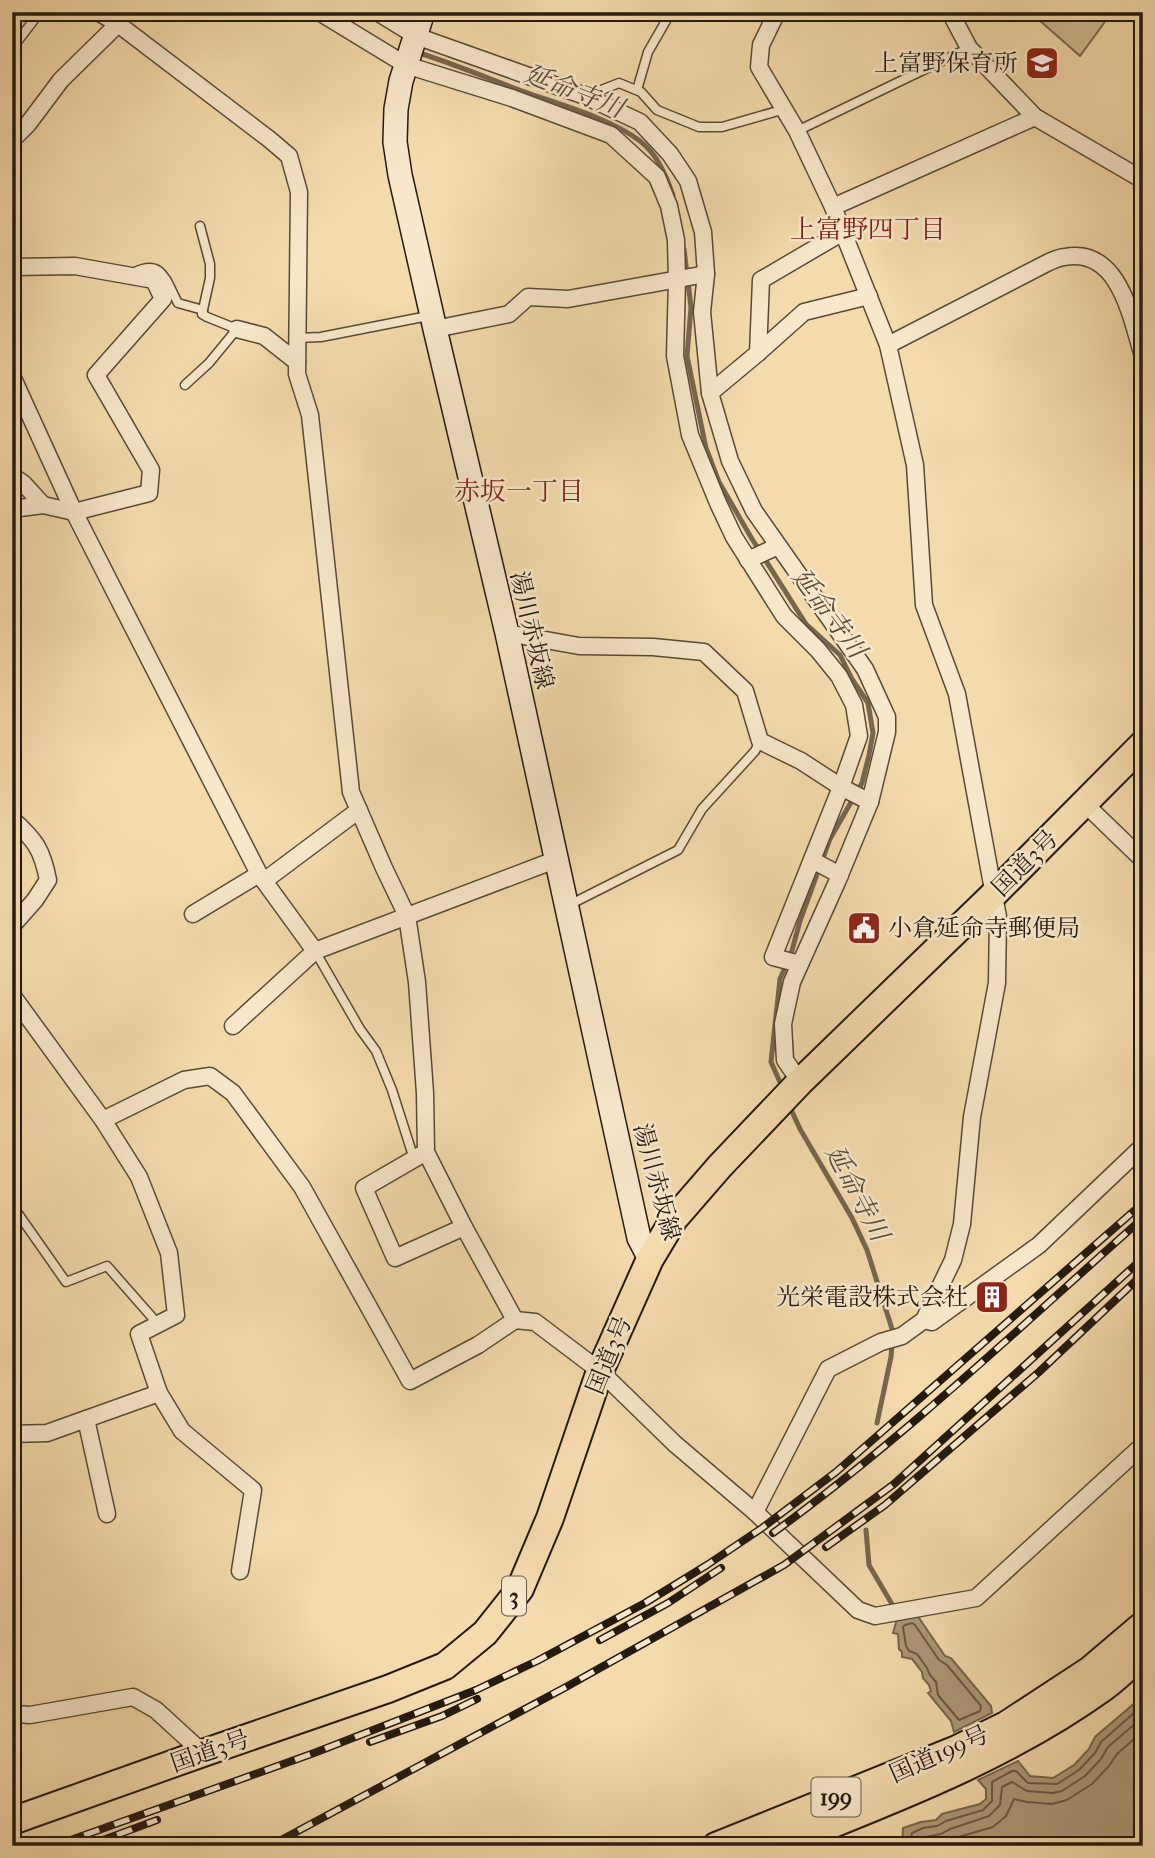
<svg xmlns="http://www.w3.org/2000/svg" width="1155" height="1858" font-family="'IM FELL French Canon','Noto Serif JP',serif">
<rect width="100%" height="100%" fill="#f5daad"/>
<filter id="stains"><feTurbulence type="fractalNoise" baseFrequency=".00286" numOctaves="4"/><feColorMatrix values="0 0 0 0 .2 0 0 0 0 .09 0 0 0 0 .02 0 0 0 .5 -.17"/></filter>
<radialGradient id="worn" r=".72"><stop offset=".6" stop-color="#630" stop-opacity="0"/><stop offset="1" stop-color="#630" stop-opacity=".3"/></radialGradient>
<!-- green -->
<polygon fill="#d2b992" stroke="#7c6951" stroke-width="2" points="1030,12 1112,12 1080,56"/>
<!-- water -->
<g fill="#ae9878" stroke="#77654e" stroke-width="2">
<polygon points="917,1615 945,1656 951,1658 991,1706 992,1713 954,1732 951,1721 928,1693 931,1691 929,1685 923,1678 922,1672 912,1659 902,1657 902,1652 899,1649 898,1634 893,1633 897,1619"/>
<polygon points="1143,1696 1143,1846 902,1846 903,1828 921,1822 936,1820 942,1814 980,1804 986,1799 986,1789 978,1780 1018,1761 1030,1776 1053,1778 1074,1765 1089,1749 1095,1737"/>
</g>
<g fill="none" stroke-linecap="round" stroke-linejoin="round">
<!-- shore -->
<g stroke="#6a5844" stroke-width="2">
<polygon points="912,1623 915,1625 939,1660 947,1665 981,1706 980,1711 959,1720 938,1695 936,1682 930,1675 927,1668 917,1654 909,1651 906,1646 903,1627 905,1625"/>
<polyline points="909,1846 912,1833 923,1828 937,1826 946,1821 983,1810 992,1801 992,1782 1012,1771 1016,1771 1028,1783 1057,1784 1079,1770 1095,1753 1101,1742 1143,1705"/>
<polyline points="918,1846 919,1840 926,1837 941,1834 950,1829 989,1816 1000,1805 1002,1787 1012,1782 1027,1791 1053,1793 1062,1791 1085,1776 1101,1759 1108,1747 1143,1717"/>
<polyline points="938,1846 947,1843 955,1838 993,1827 1006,1816 1014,1799 1027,1802 1052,1804 1067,1800 1092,1784 1109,1766 1117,1754 1143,1731"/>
</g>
<!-- stream -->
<g stroke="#77654e" stroke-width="5">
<path d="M 416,52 C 452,63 487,78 522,91 C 558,104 610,118 640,141 C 657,154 666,175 673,195"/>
<polyline points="684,249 691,307 687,356 706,448 719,482 752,539 806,624 840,655 852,679 868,703 873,733 869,755 862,783 830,839 800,921 791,954 780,979 771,1062 783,1089"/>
<polyline points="789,1105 800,1129 852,1218 867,1250 893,1332 891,1357 877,1423"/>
<polyline points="866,1530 869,1565 896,1611"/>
</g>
<!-- service casing -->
<g stroke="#594937" stroke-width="11">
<g id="service">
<polyline points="12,46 17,42 40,12"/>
<polyline points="637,90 648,52 671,12"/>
<polyline points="586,96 619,83 641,92 657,110 699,127 722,127 785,109"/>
<polyline points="797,131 969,48"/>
<path d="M 133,273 C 163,257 166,282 178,303 L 203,310"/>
<polyline points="297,338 321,337 428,316"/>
<polyline points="185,385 209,363 237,329 207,317 202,314 210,278 210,264 200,226"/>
<polyline points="569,905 678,850 702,809 755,751 760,741"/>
<polyline points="315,951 360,1029 376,1051 392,1090 414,1159"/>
<polyline points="12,1205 66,1282 107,1266 158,1324"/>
</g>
</g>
<!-- minor casing -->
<g stroke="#594937" stroke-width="19">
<g id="minor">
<polyline points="98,12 118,24 269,139 289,156 299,192 297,374 310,415 351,792 384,868 407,916 417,982 425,1093 426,1152 464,1227 515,1320"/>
<polyline points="319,12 406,65 512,98 611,135 657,177 669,206 676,240 677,280 675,356 690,435 718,503 734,537 784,616 818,650 839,676 854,705 859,736 841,787 773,957 800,964"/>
<polyline points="377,12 416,36 585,96 640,122 670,154 688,181 703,232 706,274 702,312 710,393 730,461 754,511 865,669 887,717 887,732 870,802 837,882 792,982 783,1024 785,1060 800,1082"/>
<polyline points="950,12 969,48 1035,117 1143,180"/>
<polyline points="12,140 28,124 61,80 118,24 123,12"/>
<polyline points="833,207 1035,117"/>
<polyline points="12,267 75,266 154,280 163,299 96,375 151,470 149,493 74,512 43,505 12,509"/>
<polyline points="237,329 264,336 297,362"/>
<polyline points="435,329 509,314 528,297 568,299 706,274"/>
<path d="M 888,345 L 1049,262 C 1054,260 1060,257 1065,257 C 1120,247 1131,319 1143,356"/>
<polyline points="758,353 804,312 869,296"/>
<polyline points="12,376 74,512 259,874 315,951"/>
<polyline points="710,393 758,353 761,280 843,232"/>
<polyline points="12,476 24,484 43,505"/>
<polyline points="748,560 778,546"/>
<polyline points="507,633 579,646 653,647 704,652 745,691 760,741 801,761 841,787 870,802"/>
<polyline points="1084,803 1143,860"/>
<path d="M 12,819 C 35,840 42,849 48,880 L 35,900 L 12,926"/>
<polyline points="812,860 840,875"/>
<polyline points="264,881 359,810"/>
<polyline points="193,914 259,874"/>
<polyline points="12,995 103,1120 139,1177 169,1253 176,1315 139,1334 159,1393 47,1433 12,1434"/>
<polyline points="233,1026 315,951 555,860"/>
<polyline points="103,1120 184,1080 210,1076 233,1093 302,1187 410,1381 478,1345 515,1320 535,1322 600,1371 675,1444 755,1512 858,1610 875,1616 976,1598 1143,1445"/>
<polyline points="426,1152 364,1188 395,1258 464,1227"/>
<polyline points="924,1320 932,1322 1039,1245 1143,1146"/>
<polyline points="159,1393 182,1431 253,1490 240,1571"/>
<polyline points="86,1419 107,1514"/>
<polyline points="755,1512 828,1369 881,1342 902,1336 924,1320 953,1260 962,1224 972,1117 997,983 998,917 957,694 924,605 915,465 888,345 833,207 797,131 759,67 761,45 777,12"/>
<polyline points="12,1707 17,1714 30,1715 133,1697 156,1710 203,1753"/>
</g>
</g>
<!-- secondary casing -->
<g stroke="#251910" stroke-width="26">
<polyline id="secondary" points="423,12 401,81 396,109 395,142 400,175 435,329 507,633 639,1238 650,1259"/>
</g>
<!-- trunk casing -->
<g stroke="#251910" stroke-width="30">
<g id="trunk">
<polyline points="12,1821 203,1753 388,1689 445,1666 485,1633 520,1589 550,1518 600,1371 650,1259 674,1219 720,1166 800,1082 993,895 1143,744"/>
<polyline points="716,1846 957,1749 1006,1725 1090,1670 1143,1625"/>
<path d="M 778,1846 C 890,1801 1004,1759 1103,1688 C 1117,1678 1130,1665 1143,1653"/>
</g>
</g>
<!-- service -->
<use href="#service" stroke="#f8e7ca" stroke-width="8"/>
<!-- minor -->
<use href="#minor" stroke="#f8e7ca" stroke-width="16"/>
<!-- secondary -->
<use href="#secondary" stroke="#f8e7ca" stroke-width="23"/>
<!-- trunk -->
<use href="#trunk" stroke="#f5daad" stroke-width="26"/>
<!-- rail casing -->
<g stroke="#251910" stroke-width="8">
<g id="rail">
<path d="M 773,1533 C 904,1438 1022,1325 1143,1218"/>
<polyline points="826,1547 885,1505 1039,1372 1143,1274"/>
<polyline points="600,1640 668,1603 721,1568"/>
<polyline points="370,1742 442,1716 477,1699"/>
<polyline points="54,1846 314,1753 476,1690 537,1661 645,1603 707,1565 762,1528 836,1472 1143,1203"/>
<polyline points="87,1846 157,1820"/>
<polyline points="270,1846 566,1687 784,1565 894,1484 1143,1258"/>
</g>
</g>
<!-- rail -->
<use href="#rail" stroke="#f8e7ca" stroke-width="5" stroke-dasharray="16" stroke-linecap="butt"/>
</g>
<!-- icons -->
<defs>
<g id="school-square" transform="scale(1.75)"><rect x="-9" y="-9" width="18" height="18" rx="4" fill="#8f2418" stroke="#f8e7ca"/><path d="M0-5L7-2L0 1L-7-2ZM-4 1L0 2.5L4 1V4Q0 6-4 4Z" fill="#fff"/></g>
<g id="civic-square" transform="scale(1.75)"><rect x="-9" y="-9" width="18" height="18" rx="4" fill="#8f2418" stroke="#f8e7ca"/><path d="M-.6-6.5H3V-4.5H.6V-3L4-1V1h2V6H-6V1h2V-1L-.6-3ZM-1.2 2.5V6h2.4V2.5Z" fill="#fff"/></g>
<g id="building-square" transform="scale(1.75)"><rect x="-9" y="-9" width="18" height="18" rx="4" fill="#8f2418" stroke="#f8e7ca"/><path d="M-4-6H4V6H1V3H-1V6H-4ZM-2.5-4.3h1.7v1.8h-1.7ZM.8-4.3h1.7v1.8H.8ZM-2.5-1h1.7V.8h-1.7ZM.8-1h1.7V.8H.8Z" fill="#fff"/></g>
</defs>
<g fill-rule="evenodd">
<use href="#school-square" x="1042" y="63"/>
<use href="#civic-square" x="864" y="928"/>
<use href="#building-square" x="992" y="1297"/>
</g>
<g text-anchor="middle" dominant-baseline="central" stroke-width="5" stroke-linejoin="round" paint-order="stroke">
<!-- shield labels -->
<g fill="#f8e7ca" stroke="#645748" stroke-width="2">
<rect x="502" y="1576.5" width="24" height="39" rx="5"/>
<rect x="811.5" y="1777.5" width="49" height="39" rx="5"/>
</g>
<g font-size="23" font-weight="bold" fill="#251910">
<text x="514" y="1596">3</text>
<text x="836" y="1797">199</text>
</g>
<!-- poi labels -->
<g font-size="24" fill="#251910" stroke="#f8e7ca" text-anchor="end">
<text x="1018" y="63">上富野保育所</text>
<text x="888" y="928" text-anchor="start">小倉延命寺郵便局</text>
<text x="968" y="1297">光栄電設株式会社</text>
</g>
<!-- street labels -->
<g font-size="24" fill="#251910" stroke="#f8e7ca">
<text transform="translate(532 630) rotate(77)">湯川赤坂線</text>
<text transform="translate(1025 863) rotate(-45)">国道3号</text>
<text transform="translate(657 1182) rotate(75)">湯川赤坂線</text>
<text transform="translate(609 1355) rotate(-68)">国道3号</text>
<text transform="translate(210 1751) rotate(-19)">国道3号</text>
<text transform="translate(939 1754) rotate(-24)">国道199号</text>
</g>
<!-- water labels -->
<g font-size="26" font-style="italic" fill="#5c4c3a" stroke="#f8e7ca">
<text transform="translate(574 91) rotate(21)">延命寺川</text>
<text transform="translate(829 613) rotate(53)">延命寺川</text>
<text transform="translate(857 1193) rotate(62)">延命寺川</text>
</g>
<!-- neighbourhood labels -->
<g font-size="26" fill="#7a1f14" stroke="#f8e7ca">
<text x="868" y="229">上富野四丁目</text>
<text x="519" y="491">赤坂一丁目</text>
</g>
</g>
<!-- margin -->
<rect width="1155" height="1858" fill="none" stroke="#f5daad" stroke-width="42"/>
<rect x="14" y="14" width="1127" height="1830" fill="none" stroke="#251910" stroke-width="3.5"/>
<rect x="21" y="21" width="1113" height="1816" fill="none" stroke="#251910" stroke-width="2"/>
<rect width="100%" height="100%" filter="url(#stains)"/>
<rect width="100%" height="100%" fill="url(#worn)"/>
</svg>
